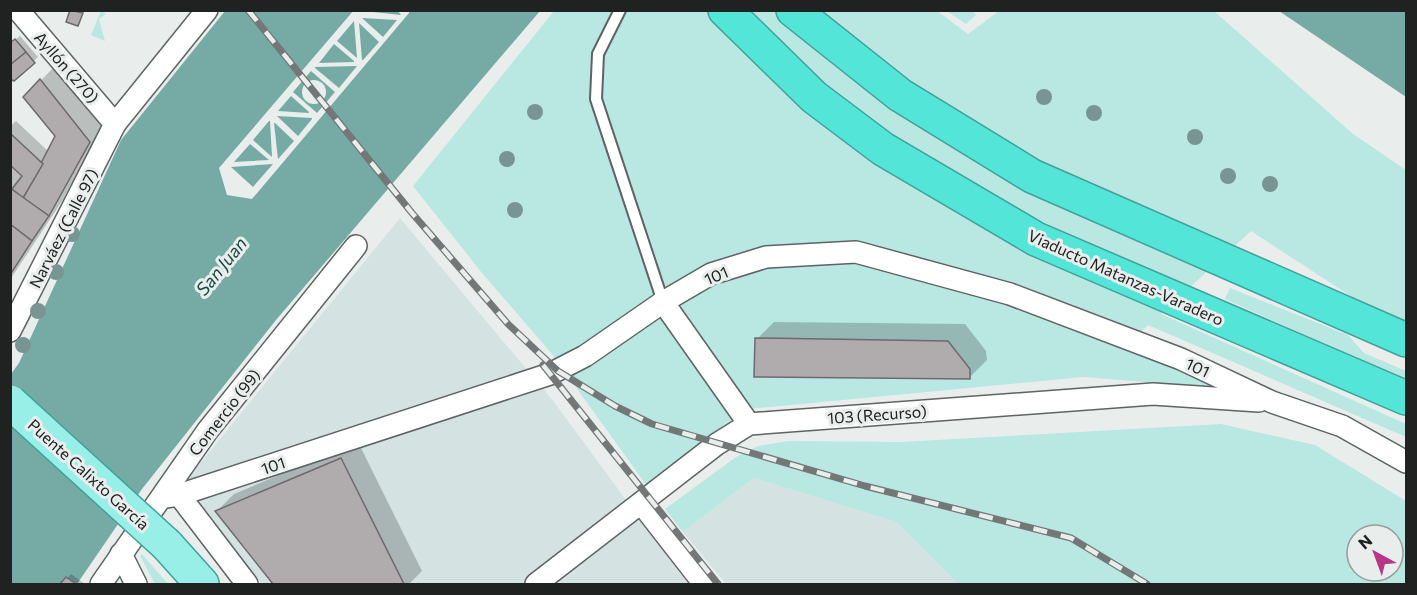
<svg xmlns="http://www.w3.org/2000/svg" width="1417" height="595" font-family="Commissioner,sans-serif">
<rect width="100%" height="100%" fill="#e9eeed"/>
<!-- built -->
<g fill="#d4e3e1">
<polygon points="400,218 554,402 688,584 262,584 184,483"/>
<polygon points="754,478 896,522 958,584 726,584 683,532"/>
</g>
<!-- green -->
<g fill="#b9e7e1" fill-rule="evenodd">
<polygon points="101,11 106,14 99,19 105,41 91,35"/>
<polygon points="554,11 937,11 968,34 999,11 1214,11 1353,134 1406,170 1406,325 1372,310 1251,231 1161,314 1406,424 1406,437 1148,325 1125,347 1217,388 1084,377 749,409 725,424 647,486 552,354 482,273 413,186"/>
<polygon points="947,11 972,11 976,15 966,24"/>
<polygon points="1230,288 1348,335 1364,353 1406,371 1406,381 1225,299"/>
<path d="M 1221,424 L 1315,445 L 1406,501 L 1406,584 L 958,584 L 896,522 L 754,478 L 683,532 L 665,509 L 736,457 L 758,446 L 789,441 L 902,442 ZM 1357,535 L 1393,535 L 1393,571 L 1357,571 Z"/>
<polygon points="142,554 168,584 155,584 140,556"/>
</g>
<!-- water -->
<g fill="#76aba5">
<polygon points="225,11 540,11 276,320 142,489 77,584 11,584 11,374 19,363 121,140"/>
<polygon points="1279,11 1406,11 1406,97"/>
</g>
<!-- pier -->
<g fill="#e9eeed" fill-rule="evenodd">
<path d="M 354,10 L 401,15 L 398,11 L 409,11 L 409,13 L 252,199 L 227,195 L 219,168 ZM 362,18 L 397,20 L 383,37 ZM 354,21 L 357,58 L 337,41 ZM 359,23 L 379,42 L 363,60 L 362,60 ZM 334,44 L 354,61 L 354,62 L 319,63 ZM 357,66 L 339,88 L 315,68 L 315,67 ZM 311,71 L 335,92 L 317,113 L 293,92 ZM 291,96 L 309,112 L 309,113 L 278,111 ZM 277,116 L 312,118 L 312,119 L 298,136 ZM 269,121 L 270,121 L 272,157 L 253,140 ZM 275,123 L 294,141 L 278,159 L 274,123 ZM 250,144 L 269,160 L 234,162 ZM 273,164 L 253,187 L 231,167 Z"/>
<circle cx="314" cy="92" r="12"/>
</g>
<!-- shadow -->
<g fill="#0003">
<polygon points="72,10 85,10 77,25"/>
<polygon points="20,36 38,57 14,79 10,44"/>
<polygon points="54,67 102,127 62,201 10,280 10,126 16,121 49,152 57,136 25,97"/>
<polygon points="774,322 965,324 986,351 987,360 970,377 757,339"/>
<polygon points="358,442 422,571 409,584 275,584 217,511 234,494"/>
<polygon points="71,574 85,584 62,584"/>
</g>
<!-- building -->
<g fill="#b0acae" stroke="#6e6a6c" stroke-width="1.5">
<polygon points="70,10 83,13 78,26 66,22"/>
<polygon points="15,39 26,52 10,65 10,43"/>
<polygon points="26,52 35,63 14,81 10,79 10,65"/>
<polygon points="40,79 90,142 49,216 23,198 55,136 23,97"/>
<polygon points="10,133 43,164 23,198 12,189 22,176 10,165"/>
<polygon points="10,188 49,216 32,241 10,224"/>
<polygon points="10,224 32,241 10,275"/>
<polygon points="755,338 948,341 970,369 970,379 754,377"/>
<polygon points="341,458 404,584 273,584 215,511"/>
<polygon points="66,577 76,584 60,584"/>
</g>
<g fill="none" stroke-linecap="round" stroke-linejoin="round">
<!-- lane casing -->
<g stroke="#5e6363" stroke-width="14">
<polyline id="lane" points="620,10 598,54 596,99 663,302"/>
</g>
<!-- street casing -->
<g stroke="#5e6363" stroke-width="24">
<g id="street">
<polyline points="18,10 115,124"/>
<polyline points="663,302 749,424"/>
<polyline points="10,331 115,124 207,10"/>
<polyline points="179,495 550,374 585,356 663,302 711,274 766,257 856,252 1010,294 1181,359 1272,402 1342,426 1406,462"/>
<polyline points="167,497 179,495 247,584"/>
<polyline points="641,503 704,584"/>
<polyline points="121,554 136,584"/>
<polyline points="101,584 208,430 356,246"/>
<polyline points="536,584 717,444 749,424 1153,394 1259,401"/>
</g>
</g>
<!-- primary casing -->
<g stroke="#40a198" stroke-width="36">
<polyline id="primary" points="167,545 202,584"/>
</g>
<!-- highway casing -->
<g stroke="#40a198" stroke-width="36">
<g id="highway">
<polyline points="725,10 814,97 883,149 1036,239 1406,398"/>
<polyline points="793,10 900,95 1032,176 1406,340"/>
</g>
</g>
<!-- lane -->
<use href="#lane" stroke="#fff" stroke-width="10"/>
<!-- street -->
<use href="#street" stroke="#fff" stroke-width="21"/>
<!-- primary -->
<use href="#primary" stroke="#97efe8" stroke-width="33"/>
<!-- highway -->
<use href="#highway" stroke="#52e5d8" stroke-width="33"/>
<!-- rail casing -->
<g stroke="#747777" stroke-width="7">
<g id="rail">
<polyline points="248,10 412,213 508,324 558,371 615,406 652,424 865,486 1071,538 1147,584"/>
<polyline points="543,365 718,584"/>
</g>
</g>
<!-- rail -->
<use href="#rail" stroke="#e9eeed" stroke-width="4.5" stroke-dasharray="14" stroke-linecap="butt"/>
<!-- primary-bridge casing -->
<g stroke="#40a198" stroke-width="36" stroke-linecap="butt">
<polyline id="primary-bridge" points="10,402 167,545"/>
</g>
<!-- primary-bridge -->
<use href="#primary-bridge" stroke="#97efe8" stroke-width="33"/>
</g>
<!-- trees -->
<g fill="#799593">
<circle cx="1044" cy="97" r="8"/>
<circle cx="535" cy="112" r="8"/>
<circle cx="1094" cy="113" r="8"/>
<circle cx="1195" cy="137" r="8"/>
<circle cx="507" cy="159" r="8"/>
<circle cx="1228" cy="176" r="8"/>
<circle cx="1270" cy="184" r="8"/>
<circle cx="515" cy="210" r="8"/>
<circle cx="72" cy="234" r="8"/>
<circle cx="56" cy="272" r="8"/>
<circle cx="38" cy="311" r="8"/>
<circle cx="23" cy="345" r="8"/>
</g>
<g text-anchor="middle" dominant-baseline="central" stroke-width="6" stroke-linejoin="round" paint-order="stroke">
<!-- street labels -->
<g font-size="16" fill="#202222" stroke="#e9eeed">
<text transform="translate(67 67) rotate(49)">Ayllón (270)</text>
<text transform="translate(63 228) rotate(-63)">Narváez (Calle 97)</text>
<text transform="translate(716 275) rotate(-22)">101</text>
<text transform="translate(1126 277) rotate(24)">Viaducto Matanzas-Varadero</text>
<text transform="translate(1198 367) rotate(25)">101</text>
<text transform="translate(224 412) rotate(-52)">Comercio (99)</text>
<text transform="translate(877 414) rotate(-4)">103 (Recurso)</text>
<text transform="translate(273 465) rotate(-18)">101</text>
<text transform="translate(89 474) rotate(42)">Puente Calixto García</text>
</g>
<!-- water labels -->
<g font-size="18" font-style="italic" fill="#194944" stroke="#e9eeed">
<text transform="translate(221 266) rotate(-51)">San Juan</text>
</g>
</g>
<!-- border -->
<rect width="1417" height="595" fill="none" stroke="#202222" stroke-width="24"/>
<!-- north arrow -->
<g transform="translate(1375 553) rotate(319)"><circle r="28" fill="#e9eeed" stroke="#999c9c" stroke-width="1.5"/>
<path d="M0-4.5L10 22L0 15L-10 22Z" fill="#b63886"/>
<text y="-9" font-size="16" font-weight="bold" text-anchor="middle" fill="#202222">N</text>
</g>
</svg>
